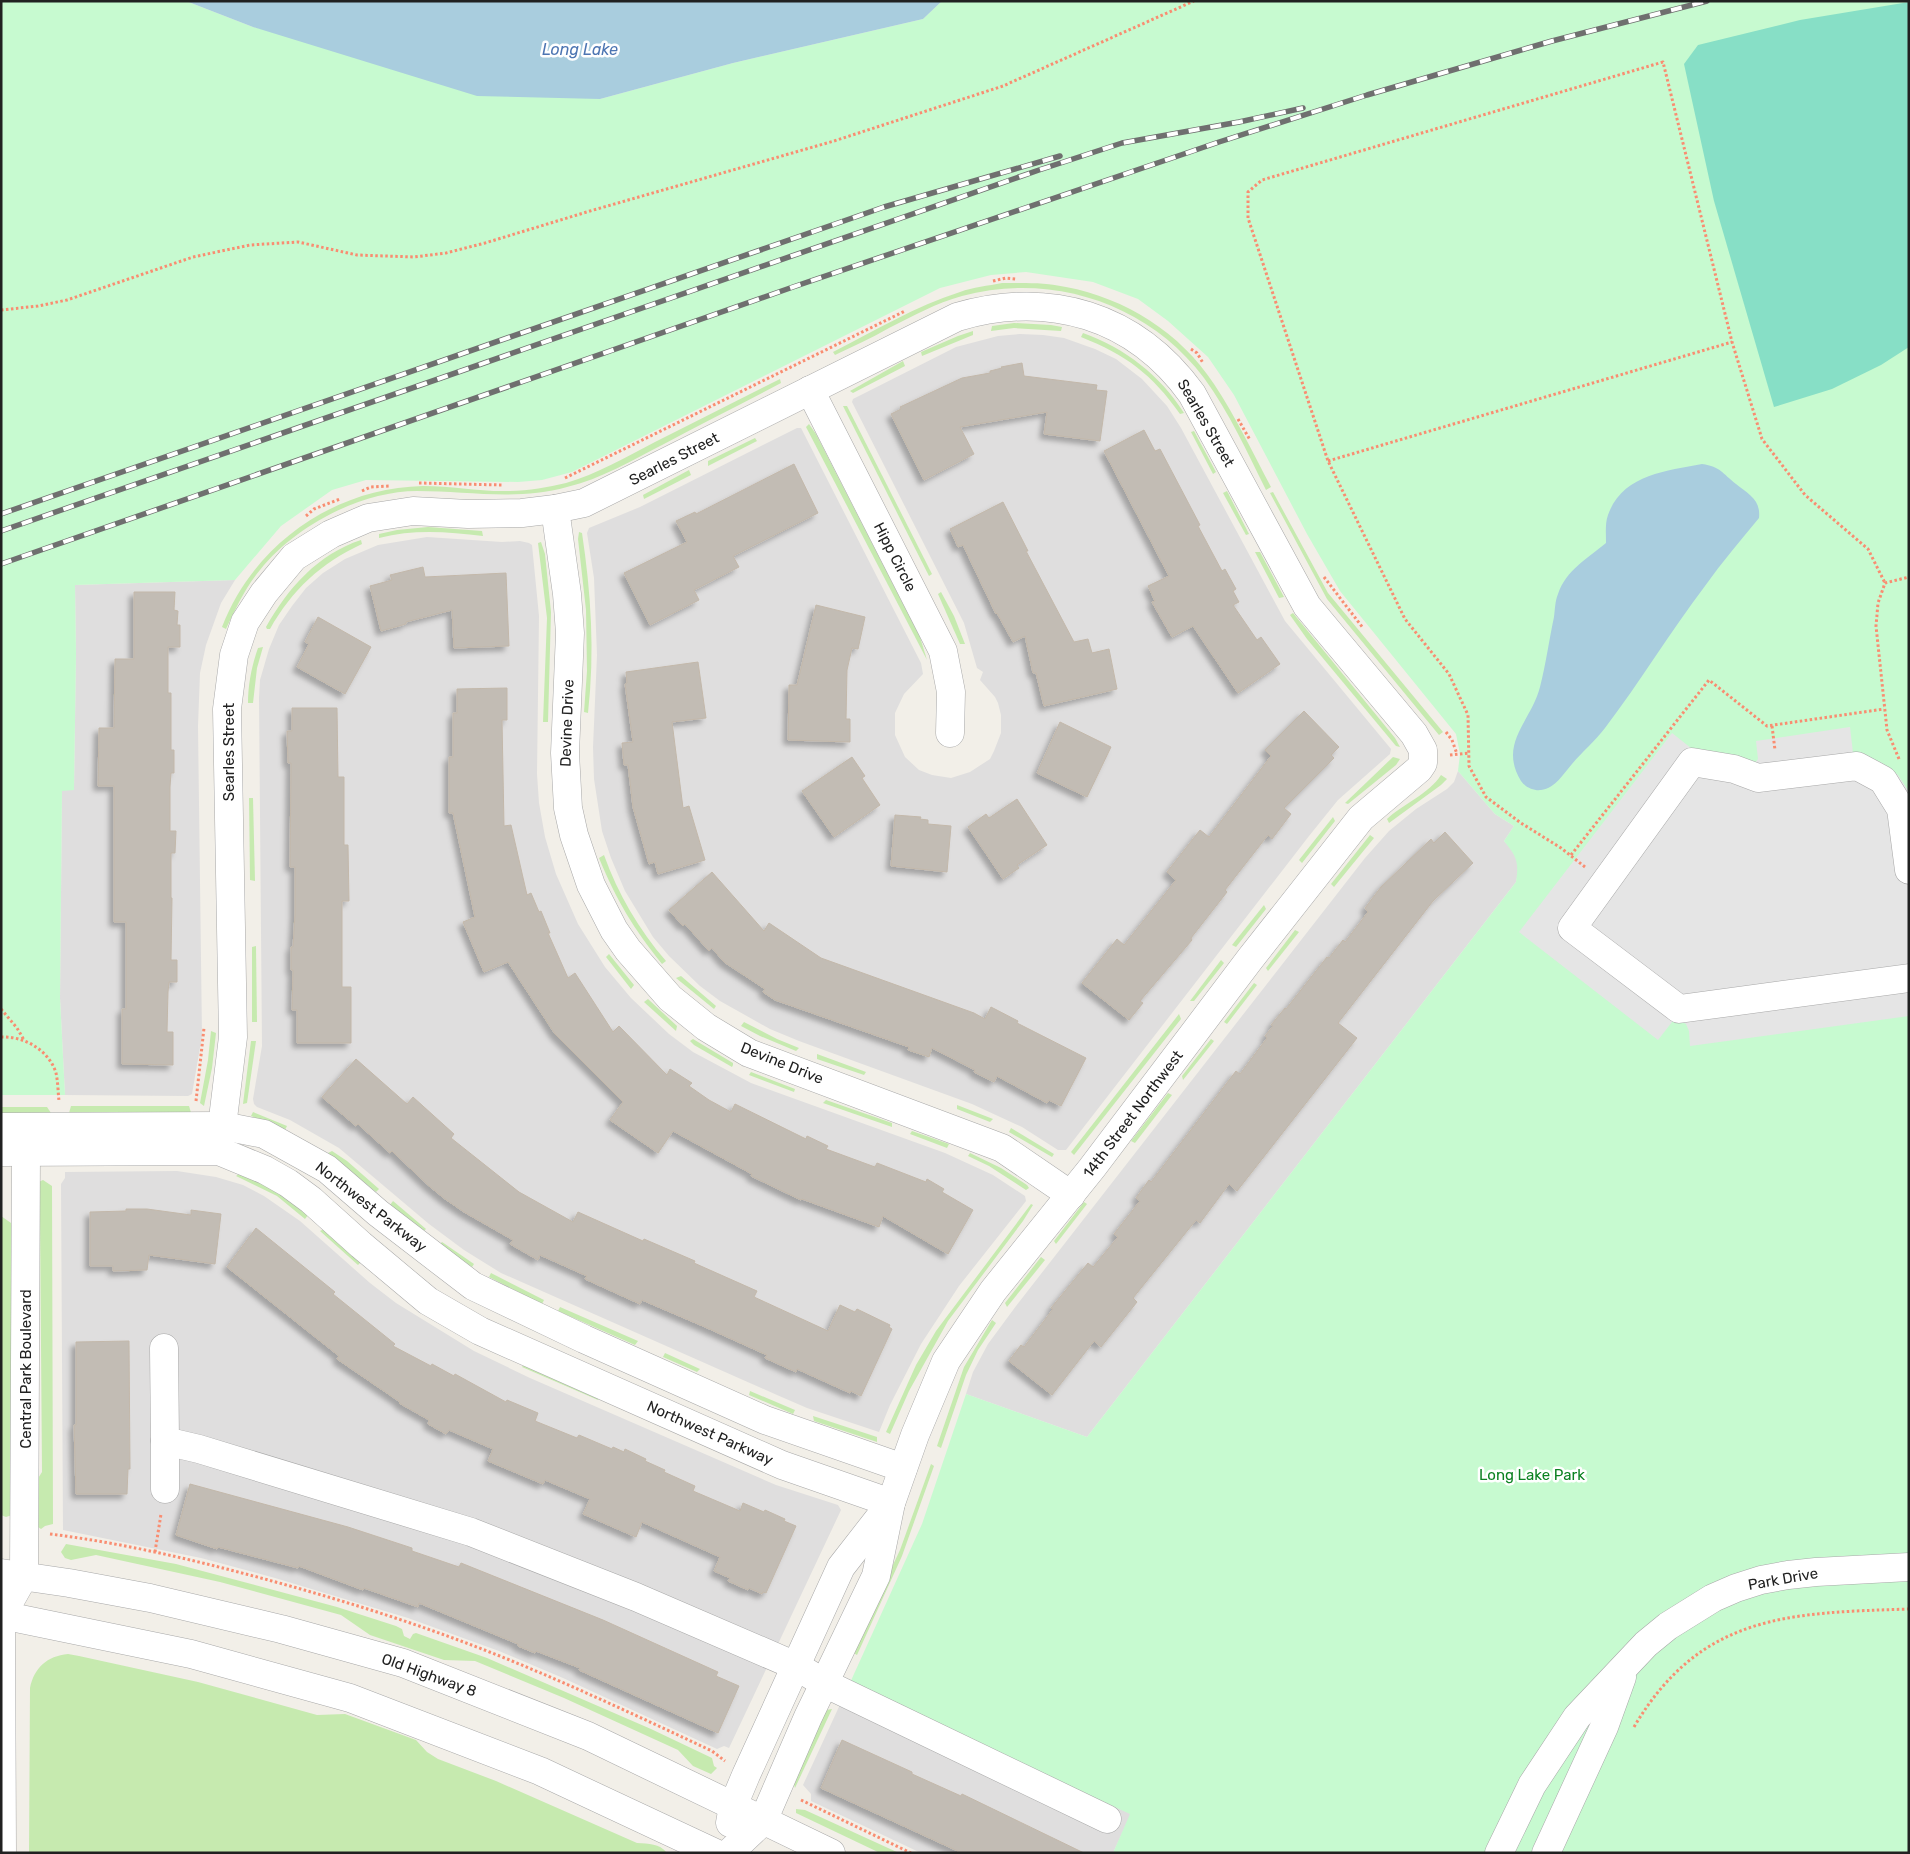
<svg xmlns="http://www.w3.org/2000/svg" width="1910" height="1854" font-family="Rubik,sans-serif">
<defs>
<filter id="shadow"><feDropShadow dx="-4.5" dy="4.5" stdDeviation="2.5" flood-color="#0004"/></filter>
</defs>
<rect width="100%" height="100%" fill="#f2efe8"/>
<!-- residential -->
<g fill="#dfdede">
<polygon points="1020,334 1043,335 1064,338 1095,349 1116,359 1142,379 1167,406 1181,428 1285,621 1391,749 1390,754 1338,800 1309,836 1066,1150 1058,1150 1022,1127 972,1104 799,1041 770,1029 720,1001 700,986 669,956 653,937 625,891 611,858 602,831 594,779 593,747 597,655 594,578 587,533 589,528 640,507 797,428 801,428 921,663 923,674 904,694 895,713 895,735 905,757 919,770 932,775 951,778 970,772 990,759 994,751 1001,733 1001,715 998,703 995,697 980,680 983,672 977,668 964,623 852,402 853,399 956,347 998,336"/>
<polygon points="427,537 502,542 520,541 529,543 532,545 539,616 537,774 539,803 545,837 556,874 578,924 605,967 631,998 669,1034 693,1052 751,1083 945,1153 993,1175 1025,1196 1026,1201 959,1286 921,1344 890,1405 879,1432 807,1408 777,1395 501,1273 464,1250 429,1224 339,1148 290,1120 257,1107 254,1104 253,1099 262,1046 259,698 260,680 269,649 279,625 292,606 306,588 323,573 345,559 378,545"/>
<polygon points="235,580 221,603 206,645 200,673 198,726 202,1036 192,1094 188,1096 65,1095 60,998 62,790 74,789 76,654 75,585"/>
<polygon points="1458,771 1495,814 1514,826 1504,841 1515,853 1519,867 1516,882 1087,1437 966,1394 973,1372 988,1344 1016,1306 1365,858 1389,831 1416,809 1447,789 1454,782"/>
<polygon points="177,1171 216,1177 243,1185 264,1196 300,1221 370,1283 396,1303 474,1351 530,1378 776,1485 838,1505 841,1510 729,1748 724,1746 717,1749 563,1678 499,1651 408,1618 275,1578 201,1558 63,1530 61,1184 65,1178 65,1172"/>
<polygon points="849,1685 1131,1814 1113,1853 921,1853 811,1801 811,1794 803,1785"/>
</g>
<!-- grass -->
<g fill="#c6eaaf">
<path d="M 1002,283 C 1023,283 1045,282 1066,287 C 1125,298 1181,333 1214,384 C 1236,417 1253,453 1271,487 L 1266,490 C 1247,452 1229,412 1204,378 C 1148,303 1051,272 962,296 C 936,303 913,316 889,328 C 872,338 853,346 835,355 L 833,352 C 874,331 916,306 960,292 C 973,287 988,286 1002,283 Z"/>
<polygon points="1014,323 1051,325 1062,327 1061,331 1014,328 991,331 992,326"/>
<polygon points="973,331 973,335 922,356 921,352 958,336"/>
<path d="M 1083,333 C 1125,348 1160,375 1184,413 L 1180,414 C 1152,374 1126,355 1081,337 Z"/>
<polygon points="903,361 905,366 853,393 850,391"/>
<path d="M 780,379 L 781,383 C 742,404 703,423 664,444 C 633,460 601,479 567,487 C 517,501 468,491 417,491 C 361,491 295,526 260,570 C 245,588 236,608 226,629 L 222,627 C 254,544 334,488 423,486 C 452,486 481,492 510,491 C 529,491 548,487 566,483 C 597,474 626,457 655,442 C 697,421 738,400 780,379 Z"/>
<polygon points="843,406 847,406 932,574 929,576"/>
<polygon points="809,424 816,434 920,637 927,660 806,427"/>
<polygon points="1194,431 1216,472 1213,474 1191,432"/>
<polygon points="755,438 757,441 708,466 708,461"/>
<polygon points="689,470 691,475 644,499 643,495"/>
<polygon points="1227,491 1249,534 1246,535 1223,493"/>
<polygon points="1273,492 1328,593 1443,732 1439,735 1327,599 1270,493"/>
<path d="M 428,527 L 482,531 L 483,536 C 448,532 414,529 379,538 L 379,534 L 397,530 Z"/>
<path d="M 579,532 L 582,533 C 591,593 595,652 588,713 L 584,712 L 587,671 L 586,610 L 578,539 Z"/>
<path d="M 361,540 L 362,544 C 321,563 292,590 270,629 L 267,629 L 266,627 C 288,588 318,554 361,540 Z"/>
<polygon points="541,542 545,554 551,612 548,722 543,722 547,618 538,543"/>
<polygon points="1255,552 1260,552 1284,597 1279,598"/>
<polygon points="941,592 954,616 965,644 960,644 938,594"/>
<polygon points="1293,613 1395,738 1400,747 1396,746 1307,639 1290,615"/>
<path d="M 263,647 L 257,668 L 253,703 L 248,703 C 248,684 252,665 258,648 Z"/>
<polygon points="1393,757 1400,759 1396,765 1348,804 1345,803"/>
<path d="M 1441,775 L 1447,779 L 1441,785 L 1389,823 L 1387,819 C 1403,804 1429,794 1441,775 Z"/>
<polygon points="249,798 253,798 255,881 250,880"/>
<polygon points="1333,817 1335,821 1302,863 1299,860"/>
<polygon points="1370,835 1374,838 1334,887 1331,884"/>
<path d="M 604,855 C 618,894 639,930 666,961 L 662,964 C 633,928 617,901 599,858 Z"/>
<polygon points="1264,905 1266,909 1236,947 1232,945"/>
<polygon points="1295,930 1299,932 1268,971 1266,968"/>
<polygon points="256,946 257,1022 252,1022 252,947"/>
<polygon points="609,954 634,985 631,989 606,957"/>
<polygon points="1221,960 1224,963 1194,1001 1190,1001"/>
<polygon points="681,976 716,1006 714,1009 676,978"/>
<polygon points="1254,983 1257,985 1227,1024 1224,1022"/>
<polygon points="648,999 677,1026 676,1031 644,1002"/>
<polygon points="1179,1014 1181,1019 1074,1155 1071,1152"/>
<polygon points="744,1022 777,1039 799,1048 796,1051 760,1036 741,1026"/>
<polygon points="211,1031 216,1033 212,1068 204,1106 200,1103 208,1060"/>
<polygon points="693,1039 733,1063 733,1065 732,1067 694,1045 690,1041"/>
<polygon points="1211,1039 1214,1041 1183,1080 1182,1076"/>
<polygon points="251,1041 256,1041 247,1103 243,1104"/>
<polygon points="817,1054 866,1072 864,1075 817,1059"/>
<polygon points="751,1072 795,1089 794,1092 749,1075"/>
<polygon points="1168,1093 1172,1095 1135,1143 1131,1141"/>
<polygon points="826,1100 892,1123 892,1127 823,1103"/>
<polygon points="957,1105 993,1119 990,1122 957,1109"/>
<polygon points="71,1106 189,1106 192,1116 69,1113"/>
<polygon points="1,1107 47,1107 53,1116 1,1118"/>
<polygon points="253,1112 287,1126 285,1130 251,1116"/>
<polygon points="1011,1128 1054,1154 1052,1157 1009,1132"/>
<polygon points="912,1131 949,1144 947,1148 910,1134"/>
<polygon points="332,1151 347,1161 379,1189 376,1192 328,1153"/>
<polygon points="970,1153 1001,1168 1027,1185 1029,1188 1026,1190 989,1166 968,1156"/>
<polygon points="240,1173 280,1193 308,1215 305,1219 277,1196 236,1176"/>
<polygon points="43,1180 52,1186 53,1524 45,1526 41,1529 35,1525 37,1480 42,1472 40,1217 34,1184"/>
<polygon points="393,1201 426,1229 423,1232 390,1205"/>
<polygon points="1084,1202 1087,1204 1056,1244 1054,1241"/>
<polygon points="1031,1204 1033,1205 1023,1221 948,1321 909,1391 890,1434 886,1432 916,1365 936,1331"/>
<polygon points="1,1216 11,1223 14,1232 12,1515 6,1517 1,1515"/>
<polygon points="324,1229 361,1262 358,1265 320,1231"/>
<polygon points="442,1242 474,1264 472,1267 439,1245"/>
<polygon points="1041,1257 1045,1260 1007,1307 1005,1303"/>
<polygon points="491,1273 544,1300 542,1304 489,1277"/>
<polygon points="560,1307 638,1341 635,1345 558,1311"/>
<polygon points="992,1320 996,1323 978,1350 966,1375 941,1448 937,1446 964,1367"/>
<polygon points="665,1353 700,1369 697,1372 663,1357"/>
<polygon points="525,1363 599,1396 598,1400 522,1367"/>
<polygon points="750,1391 795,1410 793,1414 749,1395"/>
<polygon points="813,1416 877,1437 877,1442 814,1421"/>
<polygon points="931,1464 934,1466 902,1556 857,1655 852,1652 900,1550"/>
<polygon points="66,1544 176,1564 337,1607 396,1626 402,1629 404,1636 410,1639 413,1634 416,1633 487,1658 651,1729 712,1758 714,1766 717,1768 711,1774 693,1766 678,1750 564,1698 475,1661 444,1660 370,1635 341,1615 220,1582 96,1555 71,1560 65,1558 61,1552"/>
<path d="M 68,1654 L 79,1656 L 198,1682 L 317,1715 L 345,1714 L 416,1740 L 427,1752 L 438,1759 L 496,1781 L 637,1843 C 649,1844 659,1843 667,1853 L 29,1853 L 30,1688 C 34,1668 47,1656 68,1654 Z"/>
<polygon points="832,1709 795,1788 793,1781 826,1710"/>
<polygon points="796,1809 805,1810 899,1853 880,1853 796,1813"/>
</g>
<!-- park -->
<path fill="#c7fad0" d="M 1,1 L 186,1 L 253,27 L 600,99 L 733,63 L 923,19 L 942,1 L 1909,1 L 1909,1853 L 1113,1853 L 1130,1814 L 849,1685 L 922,1524 L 966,1394 L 1087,1437 L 1516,882 C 1519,862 1517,857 1504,841 L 1514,826 L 1495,814 L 1458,771 L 1460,754 L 1456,734 L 1340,591 L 1307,534 L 1234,395 L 1208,357 L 1168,321 L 1138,299 L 1093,282 L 1026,272 L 991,275 L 940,288 L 572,472 L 542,480 L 518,482 L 366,480 L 332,490 L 281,526 L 235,580 L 75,585 L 76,654 L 74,790 L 62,791 L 60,998 L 65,1095 L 1,1095 Z"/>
<!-- pitch -->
<polygon fill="#87dfc6" points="1909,2 1909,347 1881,365 1832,389 1774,407 1714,201 1684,64 1698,45 1800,20"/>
<!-- parking -->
<polygon fill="#e5e5e5" points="1850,727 1853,753 1866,756 1882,763 1898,775 1909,792 1909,1016 1690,1046 1689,1031 1686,1024 1680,1021 1676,1021 1672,1022 1658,1040 1519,932 1672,733 1696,752 1755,763 1758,759 1756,741"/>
<!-- water -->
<g fill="#a9cdde">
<polygon points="186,1 942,1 923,19 733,63 600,99 477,96 253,27"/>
<path d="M 1702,464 C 1721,467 1722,473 1736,484 C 1748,494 1761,499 1759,518 C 1741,540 1722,562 1705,586 C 1670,632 1640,682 1605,728 C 1595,741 1582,752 1572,764 C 1563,774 1556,788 1541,790 C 1534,791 1525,787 1521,781 C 1498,743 1531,722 1540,687 C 1546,664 1549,640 1554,617 C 1555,610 1555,601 1558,594 C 1566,570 1588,558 1606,543 C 1606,534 1605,523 1608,515 C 1622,475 1665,471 1702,464 Z"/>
</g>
<!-- building -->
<g fill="#c2bcb4" stroke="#c3b8aa" filter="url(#shadow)">
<polygon points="1022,363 1024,376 1097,385 1096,390 1107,391 1100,441 1044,434 1047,412 960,427 974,454 924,480 891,414 901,409 900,407 962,378 990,373 990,371 1002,368 1001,367"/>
<polygon points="1144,430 1155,451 1160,449 1200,525 1198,526 1222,571 1225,569 1236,589 1233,591 1239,602 1233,605 1257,640 1261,637 1280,664 1238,693 1193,626 1172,637 1152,602 1155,601 1148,586 1169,576 1104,451"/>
<polygon points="794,464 818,513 733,556 739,567 694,590 699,600 650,625 624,573 687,542 676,521 695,512 696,514"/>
<polygon points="1003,502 1028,551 1026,551 1074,642 1088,639 1092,653 1109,649 1117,689 1044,706 1036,673 1033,673 1025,636 1013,642 997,613 996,614 963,545 958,547 950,529"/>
<polygon points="423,567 425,577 506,573 509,646 454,648 452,610 406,622 406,624 381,631 370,586 392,580 390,575"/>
<polygon points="134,592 175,592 174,610 178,611 177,625 180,625 180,647 168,647 168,693 171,693 171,750 174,750 174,773 171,773 170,787 170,831 176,831 175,853 171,853 171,898 172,898 171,960 177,960 177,982 169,982 168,992 167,1032 173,1032 173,1065 122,1064 122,1009 126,1009 126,922 114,922 114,786 98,786 99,728 114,728 115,659 134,659"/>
<polygon points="816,605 865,617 858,649 852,648 847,670 846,719 850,719 850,742 788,740 789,685 797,685"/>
<polygon points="318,617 371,647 345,694 297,667 309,644 305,642"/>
<polygon points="698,662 706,718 672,722 683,808 689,806 705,860 658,874 655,862 649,864 633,807 628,765 624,765 622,743 633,742 625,684 627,683 626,672"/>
<polygon points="507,688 507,720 502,720 504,826 511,825 527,895 531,893 539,912 541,911 550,933 548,933 568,978 575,973 613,1032 619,1026 667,1075 670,1069 692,1083 689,1086 709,1100 731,1112 735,1104 806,1139 807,1136 828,1146 826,1149 875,1167 877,1163 926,1182 927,1179 944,1189 942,1192 973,1210 948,1254 883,1216 879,1227 802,1199 801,1200 751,1176 752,1174 673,1131 658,1153 610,1120 623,1102 555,1034 508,962 484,972 463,922 475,917 453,813 449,813 449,757 453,757 453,713 457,713 457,689"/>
<polygon points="292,708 337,708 338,777 344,777 344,845 348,845 349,901 342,901 342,987 351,987 351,1043 297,1043 297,1010 292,1010 293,970 291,970 291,947 293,947 295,914 295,867 290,867 291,763 288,763 287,731 292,731"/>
<polygon points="1304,711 1339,747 1331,755 1334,758 1284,808 1291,814 1272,839 1268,835 1225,890 1227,892 1191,938 1192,940 1140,1001 1143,1003 1129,1020 1082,983 1117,939 1124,945 1176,880 1167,872 1200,830 1209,837 1271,756 1265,750"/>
<polygon points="1060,722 1111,747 1087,797 1037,773"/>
<polygon points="852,757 865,776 862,778 880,805 834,837 802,791"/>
<polygon points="1017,799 1047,845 1017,865 1019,868 1003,879 968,827 986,814 989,818"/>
<polygon points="895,815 921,817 920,819 928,820 928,824 951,826 947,872 891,866"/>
<polygon points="1445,832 1473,863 1433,901 1338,1023 1357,1038 1237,1191 1229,1184 1200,1223 1196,1220 1133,1298 1137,1302 1101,1347 1094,1341 1052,1395 1009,1361 1021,1345 1024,1347 1053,1309 1051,1308 1088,1263 1093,1267 1118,1237 1114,1234 1140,1201 1136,1198 1149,1180 1151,1182 1236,1071 1240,1074 1267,1038 1265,1036 1273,1026 1271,1025 1285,1008 1286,1009 1327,957 1329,958 1343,940 1345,942 1368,912 1365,908 1381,887 1431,839 1434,843"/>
<polygon points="712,872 764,931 769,923 821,958 974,1013 985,1019 991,1007 1018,1021 1017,1023 1086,1058 1061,1106 1049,1100 1047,1103 997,1076 994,1082 974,1072 975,1070 932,1048 929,1057 908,1050 909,1047 775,1000 763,992 765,989 724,962 712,948 709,951 685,924 683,926 669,910"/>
<polygon points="356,1059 407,1104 413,1097 454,1134 451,1138 519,1192 573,1222 578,1212 643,1241 644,1239 695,1261 694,1263 757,1291 754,1297 828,1331 840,1305 855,1312 857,1309 890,1325 889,1327 892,1329 861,1396 851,1391 850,1393 797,1369 796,1372 765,1358 767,1355 705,1327 642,1300 640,1304 585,1279 587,1276 540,1255 538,1260 510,1244 513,1240 464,1212 445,1199 429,1186 392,1151 390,1153 358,1124 356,1126 322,1097"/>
<polygon points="126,1209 147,1209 191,1215 191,1210 221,1214 215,1264 149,1255 147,1270 113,1271 113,1266 90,1266 90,1212 126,1211"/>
<polygon points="256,1228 335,1292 333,1294 395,1344 393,1346 431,1366 432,1364 454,1376 455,1374 506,1402 507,1400 538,1413 535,1421 577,1438 579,1435 612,1449 613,1447 624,1452 625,1449 646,1459 645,1461 665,1470 664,1472 695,1486 693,1491 740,1511 743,1503 764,1512 765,1510 785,1519 784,1521 796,1526 766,1593 763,1592 762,1594 749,1588 748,1590 728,1581 730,1578 714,1571 720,1557 642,1522 636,1537 583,1514 590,1499 545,1480 543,1484 488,1461 493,1449 449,1430 446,1434 428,1424 429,1420 399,1403 400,1402 337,1359 339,1356 227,1267"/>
<polygon points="129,1341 130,1469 128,1469 127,1494 76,1494 74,1425 76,1425 76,1342"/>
<polygon points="190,1484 348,1527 412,1548 412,1551 459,1567 461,1563 603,1620 718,1672 716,1676 739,1686 718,1733 579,1670 580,1668 536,1651 535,1653 518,1646 518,1644 419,1603 418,1607 364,1588 363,1590 299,1566 298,1568 218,1547 217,1549 176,1535"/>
<polygon points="842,1740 912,1772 912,1774 961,1796 962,1794 1084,1853 962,1853 821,1788"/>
</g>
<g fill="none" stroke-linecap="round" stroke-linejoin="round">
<!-- minor casing -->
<g stroke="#a8a8a8" stroke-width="29">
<g id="minor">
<polyline points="810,390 943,651 951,692 950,733"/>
<polyline points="555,509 567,594 570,633 565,753 568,808 574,835 591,885 614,930 628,950 670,998 706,1027 749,1053 1002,1148 1071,1195"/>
<polyline points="1909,870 1901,809 1883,780 1857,766 1758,778 1734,769 1692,762 1572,928 1679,1009 1909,978"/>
<polyline points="1,1127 223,1126 264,1134 327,1169 378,1213 473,1286 584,1339 765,1420 903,1468"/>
<path d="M 219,1151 L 233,1037 L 227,709 L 234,655 L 245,622 L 264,593 L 294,557 L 331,534 L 368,518 L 413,511 L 468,514 L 522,513 L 555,509 L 584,503 L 957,317 C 1049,290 1135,315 1192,394 L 1307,606 L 1414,734 L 1423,750 L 1423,763 L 1419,769 L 1361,818 L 1250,959 L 1092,1168 L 993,1291 L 946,1361 L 915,1435 L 891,1503 L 876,1576 L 808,1717 L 763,1821 L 729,1853"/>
<polyline points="1,1152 219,1151 265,1170 288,1183 311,1200 361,1245 428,1301 480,1331 782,1465 891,1503"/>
<polyline points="164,1348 165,1441 199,1449 471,1532 636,1597 796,1666 824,1683 1107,1819"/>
<polyline points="165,1489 165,1441"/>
<polyline points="1,1573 69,1583 150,1598 281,1629 403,1663 588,1736 831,1853"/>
<polyline points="1,1613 2,1853"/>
<polyline points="1,1615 191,1654 350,1698 540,1771 715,1853"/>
<polyline points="2,1615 24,1576 26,1152 15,1139"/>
<polyline points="730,1823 733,1806 746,1775 841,1567 887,1508"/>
<polyline points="1499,1853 1532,1785 1577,1717 1646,1644 1668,1626 1713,1598 1736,1588 1761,1580 1788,1575 1816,1572 1909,1567"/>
<polyline points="1546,1853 1604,1727 1622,1677"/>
</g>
</g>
<!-- path -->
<g stroke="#f98d71" stroke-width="3" stroke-dasharray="2.5 2.5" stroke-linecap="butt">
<polyline points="993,281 1006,278 1016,279"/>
<polyline points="1,310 38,306 67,300 193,257 250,245 298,242 357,255 414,257 446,253 485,243 590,211 834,141 1003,86 1194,1"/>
<polyline points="1191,349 1197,353 1203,363"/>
<polyline points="1238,419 1250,440"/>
<polyline points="1328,461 1732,342"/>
<polyline points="565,478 905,311"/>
<polyline points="419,483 502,485"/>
<polyline points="362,491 371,487 390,486"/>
<polyline points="306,516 314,509 340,499"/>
<polyline points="1324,577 1363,628"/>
<polyline points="1772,726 1775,750"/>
<polyline points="1446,732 1452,740 1457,754"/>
<polyline points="1450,755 1469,753"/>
<polyline points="1899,759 1887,730 1876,626 1878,603 1885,583 1909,577"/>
<polyline points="1571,855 1709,680 1767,726 1884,709"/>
<polyline points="1585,867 1561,848 1521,823 1486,797 1469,766 1468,715 1449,674 1405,619 1328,461 1248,218 1248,192 1262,180 1663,62 1732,342 1762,439 1805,495 1868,549 1885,583"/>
<polyline points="1,1009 17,1028 24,1040"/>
<path d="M 1,1037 C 24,1036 49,1050 56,1073 C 58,1082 58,1092 59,1101"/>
<polyline points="196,1101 204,1028"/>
<path d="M 50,1534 C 131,1544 211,1564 290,1586 C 365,1607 439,1631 512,1661 C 580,1689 646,1720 712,1751 L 725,1761"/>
<polyline points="155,1552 161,1514"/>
<path d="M 1634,1727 C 1701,1613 1791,1613 1909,1609"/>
<polyline points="801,1800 911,1853"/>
</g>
<!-- minor -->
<use href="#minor" stroke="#fff" stroke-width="28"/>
<!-- rail casing -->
<g stroke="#6f6f6f" stroke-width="5.5">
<g id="rail">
<polyline points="1,514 884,207 1060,156"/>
<polyline points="1,531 1039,170 1122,143 1239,122 1303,108"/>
<polyline points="1,564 793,287 1219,142 1367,95 1552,41 1707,1"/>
</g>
</g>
<!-- rail -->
<use href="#rail" stroke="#fff" stroke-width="4" stroke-dasharray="11" stroke-linecap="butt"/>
</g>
<g text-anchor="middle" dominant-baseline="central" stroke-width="5" stroke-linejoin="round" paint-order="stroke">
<!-- street labels -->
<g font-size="15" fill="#212121" stroke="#fff">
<text transform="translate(1206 423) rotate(60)">Searles Street</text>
<text transform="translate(674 459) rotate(-27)">Searles Street</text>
<text transform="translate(895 557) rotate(63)">Hipp Circle</text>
<text transform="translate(567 723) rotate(-88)">Devine Drive</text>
<text transform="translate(229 752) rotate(-90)">Searles Street</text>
<text transform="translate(782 1063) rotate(22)">Devine Drive</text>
<text transform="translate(1133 1114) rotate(-53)">14th Street Northwest</text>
<text transform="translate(371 1207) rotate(38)">Northwest Parkway</text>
<text transform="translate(26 1369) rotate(-90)">Central Park Boulevard</text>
<text transform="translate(710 1433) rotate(24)">Northwest Parkway</text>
<text transform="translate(1783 1579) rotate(-10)">Park Drive</text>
<text transform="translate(429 1675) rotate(20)">Old Highway 8</text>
</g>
<!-- park labels -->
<g font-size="15" fill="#0c8222" stroke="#fff">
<text x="1532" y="1475">Long Lake Park</text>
</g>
<!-- water labels -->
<g font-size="16" font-style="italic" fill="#4d75b2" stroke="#fff">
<text x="580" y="49">Long Lake</text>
</g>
</g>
<!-- border -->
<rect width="1910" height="1854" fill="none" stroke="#212121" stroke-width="5"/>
</svg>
